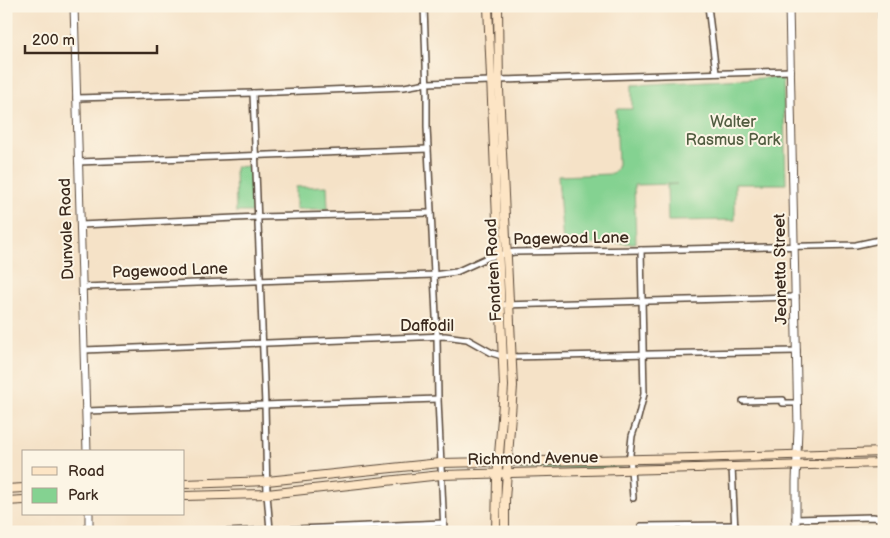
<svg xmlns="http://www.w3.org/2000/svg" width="890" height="538" font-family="'Balsamiq Sans',sans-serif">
<rect width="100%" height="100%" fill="#fcf5e5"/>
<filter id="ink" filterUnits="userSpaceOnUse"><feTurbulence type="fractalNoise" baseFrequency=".02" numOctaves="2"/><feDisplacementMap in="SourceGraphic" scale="10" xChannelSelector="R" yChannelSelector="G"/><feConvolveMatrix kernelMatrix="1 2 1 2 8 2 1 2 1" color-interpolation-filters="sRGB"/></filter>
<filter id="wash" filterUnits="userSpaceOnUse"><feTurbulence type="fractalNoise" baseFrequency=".0096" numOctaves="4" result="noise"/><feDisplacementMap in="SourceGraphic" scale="20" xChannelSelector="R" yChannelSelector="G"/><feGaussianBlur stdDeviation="1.12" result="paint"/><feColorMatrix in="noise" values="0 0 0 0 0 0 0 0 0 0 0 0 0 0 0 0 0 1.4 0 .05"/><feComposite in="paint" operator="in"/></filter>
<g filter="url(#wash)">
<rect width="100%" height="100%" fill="#f5e2c7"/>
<!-- green -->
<g fill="#84d291" stroke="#607e58">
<polygon points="783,77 786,184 735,184 735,220 668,221 667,185 677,184 634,185 636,243 563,245 558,176 611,174 616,170 618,164 616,109 632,109 632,85"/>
<polygon points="250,166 252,212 236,212 235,167"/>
<polygon points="327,186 328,209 296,209 296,187"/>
<polygon points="619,463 625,465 617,468 519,470 516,468 520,467"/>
</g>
</g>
<g filter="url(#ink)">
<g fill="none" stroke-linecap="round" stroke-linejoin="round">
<!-- minor casing -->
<g stroke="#574637" stroke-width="8">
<g id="minor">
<polyline points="424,6 427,93 427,127 437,337 438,399 444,532"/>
<polyline points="708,6 716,73"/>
<polyline points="881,6 884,63"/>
<polyline points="499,80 791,71"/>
<polyline points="253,93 265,405 267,494 270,530"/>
<polyline points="76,98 253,93 404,87 427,83 491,81"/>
<polyline points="78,162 428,149"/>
<polyline points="80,225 258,217 431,213"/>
<polyline points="82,287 433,275 456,272 489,257 514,252 641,250 856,245 884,239"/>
<polyline points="500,305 796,297"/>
<polyline points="84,350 445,336 467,339 492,353 502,356 511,357 797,351"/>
<polyline points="743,401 783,400 783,403 797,403"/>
<polyline points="86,411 438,399"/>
<polyline points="732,467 735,532"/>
<polyline points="633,498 630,454 632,436 638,418 644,394 641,250"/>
<polyline points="795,519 873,517 884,519"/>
<polyline points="641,526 735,525"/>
<polyline points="227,532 443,523"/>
</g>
</g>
<!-- tertiary casing -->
<g stroke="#574637" stroke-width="9">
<g id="tertiary">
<polyline points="74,6 87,452"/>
<polyline points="789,6 797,382 798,428 796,482 796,532"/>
<polyline points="89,514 89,532"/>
</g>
</g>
<!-- secondary casing -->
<g stroke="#574637" stroke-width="10">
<g id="secondary">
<polyline points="488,6 504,386 502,418 497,479 496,532"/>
<polyline points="498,6 499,89 513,386 505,500 505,532"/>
<polyline points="184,484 267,481 440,463 693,458 884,452"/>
<polyline points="6,489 24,488"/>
<polyline points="184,496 267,494 441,475 884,463"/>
<polyline points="6,501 24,500"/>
</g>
</g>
<!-- minor -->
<use href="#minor" stroke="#fff" stroke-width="5"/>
<!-- tertiary -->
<use href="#tertiary" stroke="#fff" stroke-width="7"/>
<!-- secondary -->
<use href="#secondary" stroke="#fde5c5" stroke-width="8"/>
</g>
</g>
<g text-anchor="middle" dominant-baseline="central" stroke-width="4" stroke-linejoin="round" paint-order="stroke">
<!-- park labels -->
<g font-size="16" fill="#515c40" stroke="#fcf5e5">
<text x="733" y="122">Walter<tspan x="733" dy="18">Rasmus Park</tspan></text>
</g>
<!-- street labels -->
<g font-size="16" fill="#3b2a1e" stroke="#fcf5e5">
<text transform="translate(67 229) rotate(-92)">Dunvale Road</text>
<text transform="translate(571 239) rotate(-1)">Pagewood Lane</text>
<text transform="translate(781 269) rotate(-91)">Jeanetta Street</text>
<text transform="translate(494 270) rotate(-93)">Fondren Road</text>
<text transform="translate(170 271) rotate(-2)">Pagewood Lane</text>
<text x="427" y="326">Daffodil</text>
<text transform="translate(533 459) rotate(-1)">Richmond Avenue</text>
</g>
</g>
<!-- margin -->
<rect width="890" height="538" fill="none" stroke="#fcf5e5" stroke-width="25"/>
<!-- legend -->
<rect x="22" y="450" width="162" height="65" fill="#fcf5e5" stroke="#afa495"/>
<rect x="32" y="467" width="25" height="8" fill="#fde5c5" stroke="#afa495"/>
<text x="68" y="476" font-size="15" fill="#3b2a1e">Road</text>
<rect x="32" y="488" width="25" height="15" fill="#84d291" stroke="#afa495"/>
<text x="68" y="500" font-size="15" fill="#3b2a1e">Park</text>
<!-- scale -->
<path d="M25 45v8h132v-8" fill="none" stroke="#3b2a1e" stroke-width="2.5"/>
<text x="32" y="45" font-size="15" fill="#3b2a1e" stroke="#fcf5e5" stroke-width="4" paint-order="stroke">200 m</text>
</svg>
